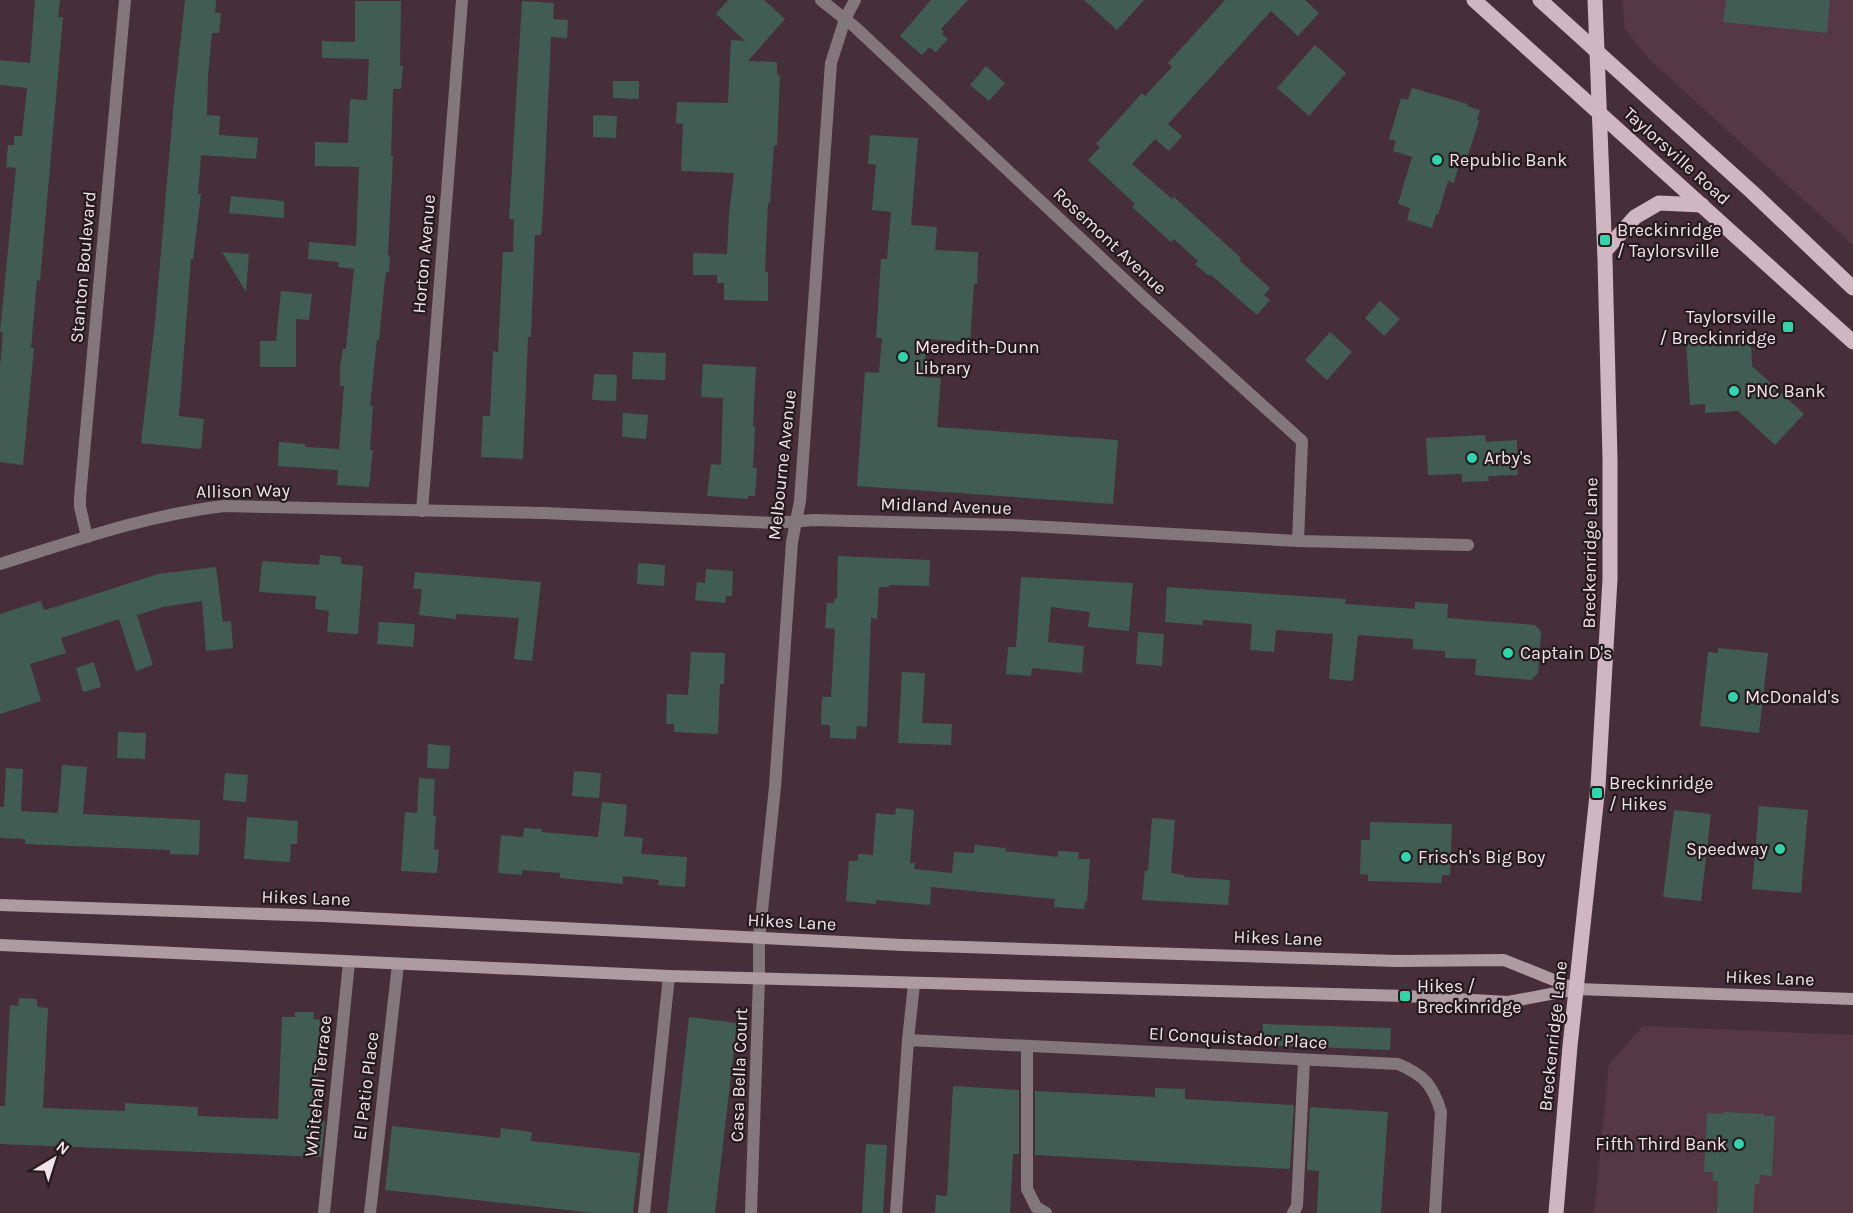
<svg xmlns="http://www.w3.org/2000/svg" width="1853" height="1213" font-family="Karla,sans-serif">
<rect width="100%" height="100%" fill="#462f38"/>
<!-- built -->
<g fill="#553844">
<polygon points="1622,0 1853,0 1853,245 1648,58 1625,29"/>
<polygon points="1643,1026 1853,1035 1853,1213 1594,1213 1609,1064"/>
</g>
<!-- building -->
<g fill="#415d53">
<polygon points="35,0 60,0 58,17 63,17 40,281 37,280 31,348 34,348 23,465 0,462 0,367 3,333 0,332 16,168 6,167 8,145 14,145 14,136 22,136 27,88 0,85 0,60 30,63"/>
<polygon points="185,0 216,0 215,13 221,13 219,33 212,33 208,75 207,115 220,116 219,135 258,138 256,159 201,155 198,194 201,194 193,260 191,259 179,416 204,419 201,449 141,443 155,322 174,100"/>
<polygon points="728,0 764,0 785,19 748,61 777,62 777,75 780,75 777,146 774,145 770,203 768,203 765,272 768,272 768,301 724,300 724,283 717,283 717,275 693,275 693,253 727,254 729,214 734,173 681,171 683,124 676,123 677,102 728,103 731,40 745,41 716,14"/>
<polygon points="931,0 968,0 941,29 944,32 942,34 948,39 936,52 929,47 922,55 900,36"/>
<polygon points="1084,0 1144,0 1117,30"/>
<polygon points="1225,0 1305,0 1319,13 1298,36 1271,11 1168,124 1182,136 1169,151 1155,139 1132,164 1172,199 1174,197 1241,258 1239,260 1270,288 1264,295 1270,300 1257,315 1210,274 1209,276 1195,264 1198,261 1174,239 1171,242 1132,207 1135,204 1088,160 1100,147 1096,144 1142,93 1145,96 1172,67 1168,63"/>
<polygon points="1726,0 1830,0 1827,33 1723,22"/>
<polygon points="355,1 401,1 400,66 403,66 401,89 393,89 391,156 393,156 388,255 390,256 389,272 386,272 384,288 379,340 377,339 370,406 373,406 370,450 373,450 369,487 337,485 338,470 278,466 279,442 305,444 305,447 339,449 344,386 340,386 340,367 343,349 346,349 354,269 338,267 339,262 308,259 309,242 356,246 359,167 315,166 315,142 348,143 350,99 367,100 369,59 322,58 322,41 355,42"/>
<polygon points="522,1 554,3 553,19 568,20 567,38 551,37 543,211 541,235 535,235 531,337 528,337 523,459 481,457 483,416 490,416 493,351 498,352 503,252 513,252 514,219 509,219"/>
<polygon points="1315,45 1346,73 1309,116 1277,88"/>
<polygon points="986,66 1005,83 989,101 970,85"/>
<polygon points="613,81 639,81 639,99 613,98"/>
<polygon points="1412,88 1468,104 1467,106 1480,110 1477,120 1479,121 1468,155 1465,155 1462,165 1459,164 1454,183 1448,181 1438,215 1436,214 1432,228 1407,220 1410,208 1398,204 1412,157 1393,151 1396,141 1389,139 1401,98 1408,100"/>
<polygon points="593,115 617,116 616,138 593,137"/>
<polygon points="870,135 918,138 911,225 937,227 935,250 978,252 977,284 974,284 970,342 927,339 924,377 941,378 937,427 1118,440 1113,504 857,486 865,372 879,373 882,338 876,338 881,259 887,259 891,212 872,210 876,165 868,164"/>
<polygon points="231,196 284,201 284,218 229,213"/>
<polygon points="222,252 249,254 246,292"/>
<polygon points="281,291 312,294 309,320 296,319 296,367 260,367 260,341 276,341"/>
<polygon points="1380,301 1400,319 1384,336 1365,318"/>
<polygon points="1330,332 1352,352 1327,380 1305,360"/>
<polygon points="1734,334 1735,338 1751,338 1752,366 1804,414 1775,445 1738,411 1705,413 1705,404 1690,405 1686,340 1702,339 1702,336"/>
<polygon points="633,352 666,353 665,380 632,379"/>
<polygon points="703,364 756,367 753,426 755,426 753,468 757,468 755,496 748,496 748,499 707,496 711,464 721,465 723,398 701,397"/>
<polygon points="594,374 617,375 616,401 592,400"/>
<polygon points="623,413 648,415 646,439 622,437"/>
<polygon points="1485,435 1486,442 1517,440 1518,475 1488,476 1489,481 1462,482 1462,474 1428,475 1426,438"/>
<polygon points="320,555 341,557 341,564 363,566 358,634 327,632 329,611 315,609 316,596 259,592 262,561 319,565"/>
<polygon points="838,556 930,560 929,586 889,585 889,587 879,587 877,619 871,618 867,727 857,726 856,739 830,738 830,725 821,725 822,697 831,697 835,629 825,628 827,603 834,603 834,599 837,599"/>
<polygon points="638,563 665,565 664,586 637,584"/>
<polygon points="216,567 223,622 231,621 233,648 206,651 202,601 163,607 137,615 153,665 136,671 119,619 61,638 66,653 30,664 41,701 0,714 0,614 41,601 44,610 52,608 158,574"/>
<polygon points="706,569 733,571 732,596 726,596 725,603 695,600 697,582 705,583"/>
<polygon points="415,572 541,582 532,661 514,659 519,618 456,614 456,619 419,615 422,589 413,589"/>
<polygon points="1021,577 1133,583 1129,631 1088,627 1090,612 1051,607 1048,642 1084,646 1082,673 1032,668 1031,676 1006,674 1008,647 1016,647"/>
<polygon points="1167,587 1346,599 1345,604 1415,609 1415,602 1448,604 1447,618 1535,625 1541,632 1538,673 1531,680 1475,675 1476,659 1445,658 1445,651 1413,649 1413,639 1358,635 1353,681 1329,679 1333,634 1276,630 1274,652 1250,650 1252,624 1203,620 1203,625 1165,622"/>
<polygon points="379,622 415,624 413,647 377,644"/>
<polygon points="1138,632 1164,634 1162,666 1136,664"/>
<polygon points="1718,648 1768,653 1759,733 1700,726 1708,652 1718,653"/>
<polygon points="691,652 725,653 724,684 720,684 718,734 674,732 674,724 666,724 667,694 688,695"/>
<polygon points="94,662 101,687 83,692 76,668"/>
<polygon points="902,672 925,673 922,723 952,724 951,745 898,743"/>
<polygon points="118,732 146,733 145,759 117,758"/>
<polygon points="428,744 450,746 449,769 427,768"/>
<polygon points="62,765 87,767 83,814 200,820 199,855 170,854 170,850 25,844 25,839 0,838 0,807 4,807 6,768 23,769 21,811 58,813"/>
<polygon points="574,771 601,773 599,798 572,796"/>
<polygon points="225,773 248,775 246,802 223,800"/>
<polygon points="419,778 435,779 433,815 436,816 434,849 439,850 437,873 401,871 405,812 417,813"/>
<polygon points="602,802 627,805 624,836 643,838 641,854 687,857 685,887 658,885 659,880 623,876 623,884 560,878 560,873 522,870 522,875 498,873 501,835 523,837 524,828 542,829 541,832 598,837"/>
<polygon points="1759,806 1808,810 1801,893 1752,889"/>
<polygon points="896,808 914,810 910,863 915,863 914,869 952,873 954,852 974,853 975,845 1006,848 1005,851 1058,857 1058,851 1079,852 1078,859 1090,859 1087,902 1085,901 1084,909 1054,907 1055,899 931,887 930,905 876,900 876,904 846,901 849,861 858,861 858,854 873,855 876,813 895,815"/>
<polygon points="1674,810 1711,814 1701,901 1663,897"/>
<polygon points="247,817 298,821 297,844 291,844 290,862 244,859"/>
<polygon points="1152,818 1175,820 1171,873 1184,875 1184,877 1230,880 1228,905 1142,900 1145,870 1148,871"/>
<polygon points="1370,822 1452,824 1450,875 1442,875 1441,883 1368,881 1368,875 1360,874 1361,840 1370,840"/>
<polygon points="19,998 37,999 37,1007 48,1008 43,1108 125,1111 125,1103 198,1107 198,1116 278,1119 282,1017 295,1017 295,1012 314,1012 313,1019 320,1020 316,1121 325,1121 321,1157 0,1144 0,1106 5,1106 10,1005 18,1006"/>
<polygon points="689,1017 737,1023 715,1213 667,1213"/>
<polygon points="1263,1024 1391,1028 1390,1050 1262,1045"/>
<polygon points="953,1086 1019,1090 1019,1154 1013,1154 1010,1213 935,1213 936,1195 947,1196"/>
<polygon points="1155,1088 1185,1089 1185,1099 1294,1105 1290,1169 1035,1155 1035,1091 1155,1097"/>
<polygon points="1310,1107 1388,1112 1381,1213 1317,1213 1319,1171 1307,1170"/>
<polygon points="1723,1112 1764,1114 1764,1116 1775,1116 1772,1176 1760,1175 1759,1184 1755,1184 1753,1213 1717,1213 1718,1181 1713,1181 1713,1172 1704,1172 1707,1113 1723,1114"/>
<polygon points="392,1126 500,1138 501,1128 532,1132 531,1141 640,1153 633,1213 594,1213 385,1190"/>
<polygon points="866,1144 887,1145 883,1213 862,1213"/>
</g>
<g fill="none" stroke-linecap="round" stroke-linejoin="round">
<!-- street -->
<g stroke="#83777c" stroke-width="12">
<polyline points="821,0 855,27 1145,299 1302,441 1298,541"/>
<polyline points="422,511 462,0"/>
<polyline points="87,537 80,507 80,497 125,0"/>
<path d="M 0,564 C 74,541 147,515 224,506 L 543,513 L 774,523 L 814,520 L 1011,525 L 1298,541 L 1468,545"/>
<polyline points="908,1040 914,984"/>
<polyline points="1027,1046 1027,1189 1036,1207 1046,1213"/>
<polyline points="324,1213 349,962"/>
<polyline points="370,1213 398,964"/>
<polyline points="644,1213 669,976"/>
<polyline points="751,1213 759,979 759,939 775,787 792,542 800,501 831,63 845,19 855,0"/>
<path d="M 896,1213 L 908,1040 L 1398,1064 C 1424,1075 1433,1085 1441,1112 L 1435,1213"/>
<polyline points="1293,1213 1297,1206 1304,1060"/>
</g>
<!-- secondary -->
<g stroke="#ae9ba2" stroke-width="12">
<polyline points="0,905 324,916 903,945 1397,961 1504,960 1576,989"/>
<polyline points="0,945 669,976 1405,996 1508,1002 1577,989 1853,999"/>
</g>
<!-- primary -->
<g stroke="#d0b6c0" stroke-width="15">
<polyline points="1474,0 1853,342"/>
<polyline points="1540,0 1752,192 1853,288"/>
<polyline points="1605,251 1635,217 1659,203 1702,205"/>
<polyline points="1556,1213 1570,1046 1598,786 1610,579 1610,459 1605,259 1595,0"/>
</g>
</g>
<!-- markers -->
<g fill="#32d4a9" stroke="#251b1f" stroke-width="2">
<circle cx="1437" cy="160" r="6"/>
<rect x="1599" y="234" width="12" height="12" rx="3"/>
<rect x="1782" y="321" width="12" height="12" rx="3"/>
<circle cx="903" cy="357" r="6"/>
<circle cx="1734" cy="391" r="6"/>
<circle cx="1472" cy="458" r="6"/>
<circle cx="1508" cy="653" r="6"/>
<circle cx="1733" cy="697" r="6"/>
<rect x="1591" y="787" width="12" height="12" rx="3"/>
<circle cx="1780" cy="849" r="6"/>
<circle cx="1406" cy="857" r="6"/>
<rect x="1399" y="990" width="12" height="12" rx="3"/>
<circle cx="1739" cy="1144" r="6"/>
</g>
<g text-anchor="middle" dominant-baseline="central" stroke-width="4.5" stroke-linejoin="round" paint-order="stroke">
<!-- street labels -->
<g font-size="18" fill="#f3e3e9" stroke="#251b1f">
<text transform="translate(1677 156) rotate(42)">Taylorsville Road</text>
<text transform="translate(1110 241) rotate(43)">Rosemont Avenue</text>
<text transform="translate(424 254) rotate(-85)">Horton Avenue</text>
<text transform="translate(83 267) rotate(-85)">Stanton Boulevard</text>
<text transform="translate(782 465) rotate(-84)">Melbourne Avenue</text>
<text transform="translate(243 491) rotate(-1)">Allison Way</text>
<text transform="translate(946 506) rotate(2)">Midland Avenue</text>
<text transform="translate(1590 553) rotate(-89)">Breckenridge Lane</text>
<text transform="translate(306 898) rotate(2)">Hikes Lane</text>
<text transform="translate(792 922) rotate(3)">Hikes Lane</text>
<text transform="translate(1278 938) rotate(2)">Hikes Lane</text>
<text transform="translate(1770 978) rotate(2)">Hikes Lane</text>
<text transform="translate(1553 1036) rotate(-84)">Breckenridge Lane</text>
<text transform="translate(1238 1038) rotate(3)">El Conquistador Place</text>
<text transform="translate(739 1075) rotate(-88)">Casa Bella Court</text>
<text transform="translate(318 1086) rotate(-84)">Whitehall Terrace</text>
<text transform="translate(366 1086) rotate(-83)">El Patio Place</text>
</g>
<!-- poi labels -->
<g font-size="18" fill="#f3e3e9" stroke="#251b1f" text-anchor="start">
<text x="1449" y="160">Republic Bank</text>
<text x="1617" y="230">Breckinridge<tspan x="1617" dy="21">/ Taylorsville</tspan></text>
<text x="1776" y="317" text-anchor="end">Taylorsville<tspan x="1776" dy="21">/ Breckinridge</tspan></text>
<text x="915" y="347">Meredith-Dunn<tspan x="915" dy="21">Library</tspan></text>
<text x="1746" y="391">PNC Bank</text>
<text x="1484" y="458">Arby's</text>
<text x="1520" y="653">Captain D's</text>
<text x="1745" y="697">McDonald's</text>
<text x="1609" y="783">Breckinridge<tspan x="1609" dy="21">/ Hikes</tspan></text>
<text x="1768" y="849" text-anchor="end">Speedway</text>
<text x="1418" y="857">Frisch's Big Boy</text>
<text x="1417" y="986">Hikes /<tspan x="1417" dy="21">Breckinridge</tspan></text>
<text x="1727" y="1144" text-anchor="end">Fifth Third Bank</text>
</g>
</g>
<!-- north arrow -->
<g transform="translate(54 1159) rotate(38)" stroke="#251b1f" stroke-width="4.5" paint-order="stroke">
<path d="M0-4.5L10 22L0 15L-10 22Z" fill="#f3e3e9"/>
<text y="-9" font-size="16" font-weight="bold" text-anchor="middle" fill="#f3e3e9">N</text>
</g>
</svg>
